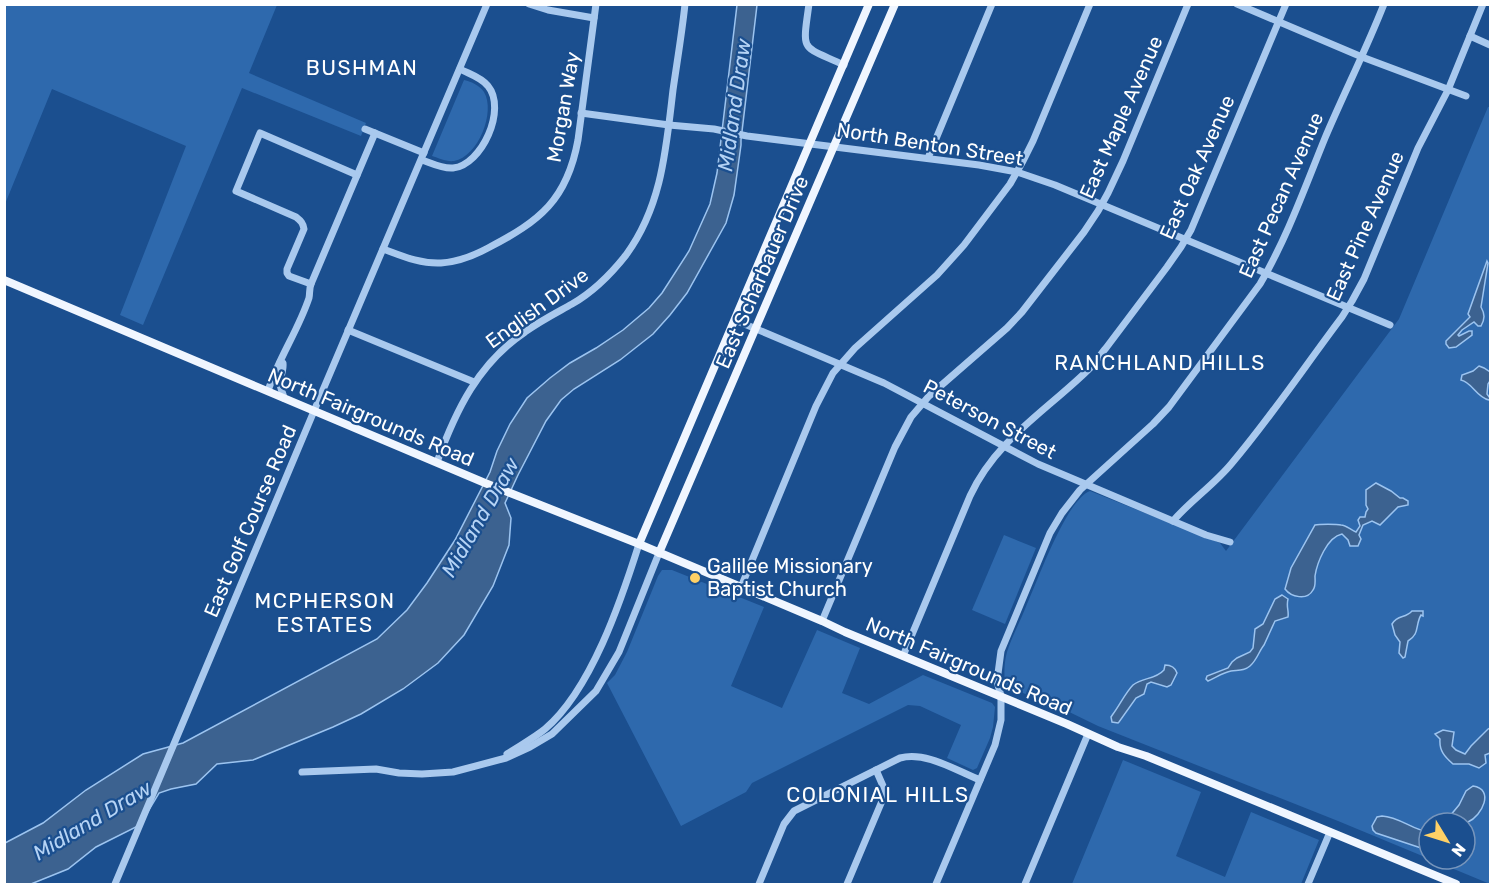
<svg xmlns="http://www.w3.org/2000/svg" width="1495" height="889" font-family="Rubik,sans-serif">
<rect width="100%" height="100%" fill="#1b4f8f"/>
<!-- green -->
<g fill="#2e69ad" fill-rule="evenodd">
<polygon points="5,5 277,5 249,73 366,123 361,136 242,88 143,325 120,315 186,146 52,89 5,204"/>
<path d="M 464,80 C 472,82 479,85 484,92 C 496,112 478,157 454,161 C 446,162 439,158 432,156 Z"/>
<path d="M 1488,107 L 1490,107 L 1490,884 L 1338,821 L 1098,726 L 1061,708 L 1008,687 L 1005,684 C 1004,673 1004,663 1007,652 C 1012,636 1021,620 1027,604 C 1038,580 1066,500 1090,491 L 1220,543 L 1226,551 L 1399,319 ZM 1429,823 L 1465,823 L 1465,859 L 1429,859 Z"/>
<polygon points="1004,535 1036,548 1005,624 972,610"/>
<polygon points="662,570 672,570 764,607 731,686 782,708 817,630 860,648 842,693 869,704 923,675 992,703 995,707 993,727 990,738 977,768 973,770 947,758 961,725 920,706 908,705 752,783 746,792 681,826 607,683 615,675 627,652 658,576"/>
<polygon points="1123,760 1201,792 1176,856 1225,877 1251,812 1319,840 1301,884 1072,884"/>
</g>
<!-- water -->
<g fill="#3c6290" stroke="#9cc4f0" stroke-width="1.5">
<polygon points="737,5 757,5 741,140 741,145 734,195 726,223 687,293 670,315 653,334 620,360 574,389 561,400 546,421 518,475 505,503 511,518 509,545 493,586 464,635 438,663 403,689 361,714 333,727 253,760 217,764 196,784 171,789 159,793 140,825 96,847 68,869 31,884 5,884 5,843 43,823 86,790 143,754 183,743 377,639 407,610 427,583 455,540 490,472 497,451 510,424 527,398 550,378 570,363 596,348 623,330 649,308 662,293 689,251 710,204 717,173"/>
<path d="M 1487,261 L 1488,263 L 1481,307 C 1485,314 1485,319 1481,326 L 1478,326 L 1474,322 L 1462,330 L 1458,335 L 1459,336 L 1469,331 L 1472,331 L 1472,335 L 1456,347 L 1449,348 L 1446,344 L 1446,341 L 1470,317 L 1468,314 Z"/>
<path d="M 1479,366 L 1484,368 L 1490,372 L 1490,381 L 1488,384 L 1487,394 L 1490,398 L 1489,400 C 1476,397 1473,383 1461,380 L 1462,375 L 1473,371 Z"/>
<path d="M 1376,483 L 1391,491 L 1400,498 L 1403,498 L 1408,501 L 1408,505 L 1398,507 L 1380,525 L 1372,521 L 1363,525 L 1359,535 L 1361,539 L 1358,546 L 1350,546 L 1348,540 L 1342,534 C 1327,537 1317,563 1315,576 C 1315,581 1316,586 1313,590 C 1307,601 1291,597 1285,589 L 1291,568 L 1315,525 C 1319,524 1337,524 1341,525 C 1346,525 1351,530 1356,532 L 1360,526 L 1358,520 L 1360,517 L 1365,517 L 1366,512 L 1368,509 L 1366,505 L 1366,490 Z"/>
<path d="M 1282,595 L 1288,599 C 1286,607 1289,610 1288,617 L 1275,621 L 1264,645 C 1259,651 1257,660 1250,666 C 1244,671 1239,670 1231,671 C 1224,672 1215,678 1208,681 L 1206,679 L 1207,676 L 1228,668 L 1232,662 L 1237,658 L 1250,652 L 1253,648 L 1255,629 L 1263,624 L 1275,599 Z"/>
<path d="M 1412,611 L 1423,611 L 1423,616 L 1421,615 C 1415,625 1420,634 1408,641 L 1405,657 L 1403,658 L 1399,653 L 1400,642 L 1395,635 L 1392,624 C 1398,614 1405,619 1412,611 Z"/>
<path d="M 1165,665 C 1171,665 1175,667 1177,673 L 1171,685 L 1167,687 L 1151,682 L 1147,684 L 1144,694 L 1136,698 L 1119,722 L 1118,723 L 1112,722 L 1111,717 L 1113,714 C 1119,706 1126,692 1133,685 C 1143,677 1155,680 1164,670 Z"/>
<path d="M 1490,728 L 1490,753 L 1485,755 L 1486,763 L 1479,768 L 1469,764 L 1453,764 C 1445,757 1439,751 1440,739 L 1435,734 L 1443,730 L 1454,732 L 1452,746 L 1456,750 L 1465,754 L 1471,746 L 1488,729 Z"/>
<path d="M 1473,786 C 1495,789 1482,816 1468,822 C 1463,824 1451,823 1444,823 L 1459,805 L 1466,791 Z"/>
<path d="M 1382,816 C 1400,817 1412,830 1429,832 L 1429,849 L 1421,848 L 1376,833 L 1373,830 L 1372,826 L 1377,817 Z"/>
</g>
<g fill="none" stroke-linecap="round" stroke-linejoin="round">
<!-- minor -->
<g stroke="#a9c9ee" stroke-width="7">
<polyline points="529,4 548,10 594,18"/>
<path d="M 809,4 C 802,54 801,45 844,65"/>
<polyline points="1237,4 1362,57 1466,96"/>
<polyline points="1470,36 1490,45"/>
<polyline points="581,113 669,125 714,129 747,136 979,165 1017,172 1055,185 1390,325"/>
<polyline points="365,129 424,153"/>
<polyline points="928,158 992,4"/>
<path d="M 422,160 C 431,163 442,169 453,168 C 482,165 507,109 488,86 C 481,77 469,74 460,69"/>
<path d="M 383,249 C 402,256 420,264 441,263 C 458,262 473,256 488,248 C 540,221 567,200 578,140 L 596,4"/>
<path d="M 311,284 L 289,276 L 287,273 L 287,269 L 304,229 C 303,223 301,221 296,217 L 236,191 L 260,133 L 357,175"/>
<polyline points="735,320 884,383 1038,464 1206,535 1230,542"/>
<polyline points="348,330 474,382"/>
<path d="M 280,362 L 283,363 C 284,371 280,376 280,383 C 280,388 283,393 284,398"/>
<path d="M 268,391 C 278,359 298,331 309,298 C 310,294 309,289 311,284 L 375,133"/>
<path d="M 437,462 C 456,410 478,364 525,332 C 540,321 556,313 572,304 C 593,292 611,274 626,255 C 662,206 666,149 673,90 C 677,62 682,33 685,4"/>
<path d="M 1173,521 C 1191,500 1214,485 1232,463 C 1271,417 1305,366 1342,317 L 1352,301 L 1364,279 L 1418,148 L 1448,90 L 1483,4"/>
<polyline points="741,587 816,406 833,373 855,348 937,275 964,245 1010,184 1023,161 1033,141 1090,4"/>
<polyline points="822,621 895,447 911,417 929,396 1007,328 1022,312 1084,232 1098,211 1108,193 1123,161 1188,4"/>
<path d="M 903,656 L 970,496 C 996,440 1046,411 1088,370 C 1095,363 1100,355 1106,348 L 1167,267 L 1181,247 L 1191,230 L 1286,4"/>
<path d="M 507,754 C 519,746 534,738 545,729 C 591,690 621,601 639,544"/>
<polyline points="302,772 376,769 399,773 422,774 453,772 506,758 530,747 552,734 596,691 619,652 659,553"/>
<polyline points="115,884 314,411 487,4"/>
<path d="M 759,884 L 784,824 L 794,811 L 900,758 C 926,751 955,770 980,780"/>
<polyline points="847,884 882,801 883,786 876,770"/>
<path d="M 936,884 L 995,745 L 1001,720 L 1001,696 L 997,681 L 1001,651 L 1050,533 L 1062,513 L 1080,490 L 1153,424 L 1169,407 L 1260,284 C 1287,238 1305,187 1325,138 C 1344,93 1366,50 1384,4"/>
<polyline points="1025,884 1088,734"/>
<polyline points="1308,884 1330,832"/>
</g>
<!-- major -->
<g stroke="#f0f6ff" stroke-width="8">
<polyline points="4,280 485,483 639,544 822,621 845,632 1067,724 1118,747 1146,756 1456,884"/>
<polyline points="639,544 869,4"/>
<polyline points="659,553 895,4"/>
</g>
</g>
<!-- markers -->
<circle fill="#ffd166" stroke="#1b4f8f" stroke-width="2" cx="695" cy="578" r="6"/>
<g text-anchor="middle" dominant-baseline="central" stroke-width="4.5" stroke-linejoin="round" paint-order="stroke">
<!-- street labels -->
<g font-size="20" fill="#fff" stroke="#1b4f8f">
<text transform="translate(563 107) rotate(-80)">Morgan Way</text>
<text transform="translate(1121 117) rotate(-66)">East Maple Avenue</text>
<text transform="translate(930 144) rotate(9)">North Benton Street</text>
<text transform="translate(1197 167) rotate(-66)">East Oak Avenue</text>
<text transform="translate(1281 195) rotate(-66)">East Pecan Avenue</text>
<text transform="translate(1365 226) rotate(-66)">East Pine Avenue</text>
<text transform="translate(762 272) rotate(-67)">East Scharbauer Drive</text>
<text transform="translate(537 308) rotate(-36)">English Drive</text>
<text transform="translate(371 417) rotate(23)">North Fairgrounds Road</text>
<text transform="translate(990 419) rotate(28)">Peterson Street</text>
<text transform="translate(250 521) rotate(-67)">East Golf Course Road</text>
<text transform="translate(969 666) rotate(23)">North Fairgrounds Road</text>
</g>
<!-- poi labels -->
<g font-size="20" fill="#fff" stroke="#1b4f8f" text-anchor="start">
<text x="707" y="566">Galilee Missionary<tspan x="707" dy="23">Baptist Church</tspan></text>
</g>
<!-- neighbourhood labels -->
<g font-size="21" letter-spacing="1.5" fill="#fff" stroke="#1b4f8f">
<text x="362" y="67">BUSHMAN</text>
<text x="1160" y="362">RANCHLAND HILLS</text>
<text x="325" y="600">MCPHERSON<tspan x="325" dy="24">ESTATES</tspan></text>
<text x="878" y="794">COLONIAL HILLS</text>
</g>
<!-- water labels -->
<g font-size="21" font-style="italic" fill="#b5d3f5" stroke="#1b4f8f">
<text transform="translate(734 105) rotate(-82)">Midland Draw</text>
<text transform="translate(480 517) rotate(-60)">Midland Draw</text>
<text transform="translate(92 820) rotate(-31)">Midland Draw</text>
</g>
</g>
<!-- border -->
<rect width="1495" height="889" fill="none" stroke="#ffffff" stroke-width="12"/>
<!-- north arrow -->
<g transform="translate(1447 841) rotate(128)"><circle r="28" fill="#1b4f8f" stroke="#7695bc" stroke-width="1.5"/>
<path d="M0-4.5L10 22L0 15L-10 22Z" fill="#ffd166"/>
<text y="-9" font-size="16" font-weight="bold" text-anchor="middle" fill="#ffffff">N</text>
</g>
</svg>
